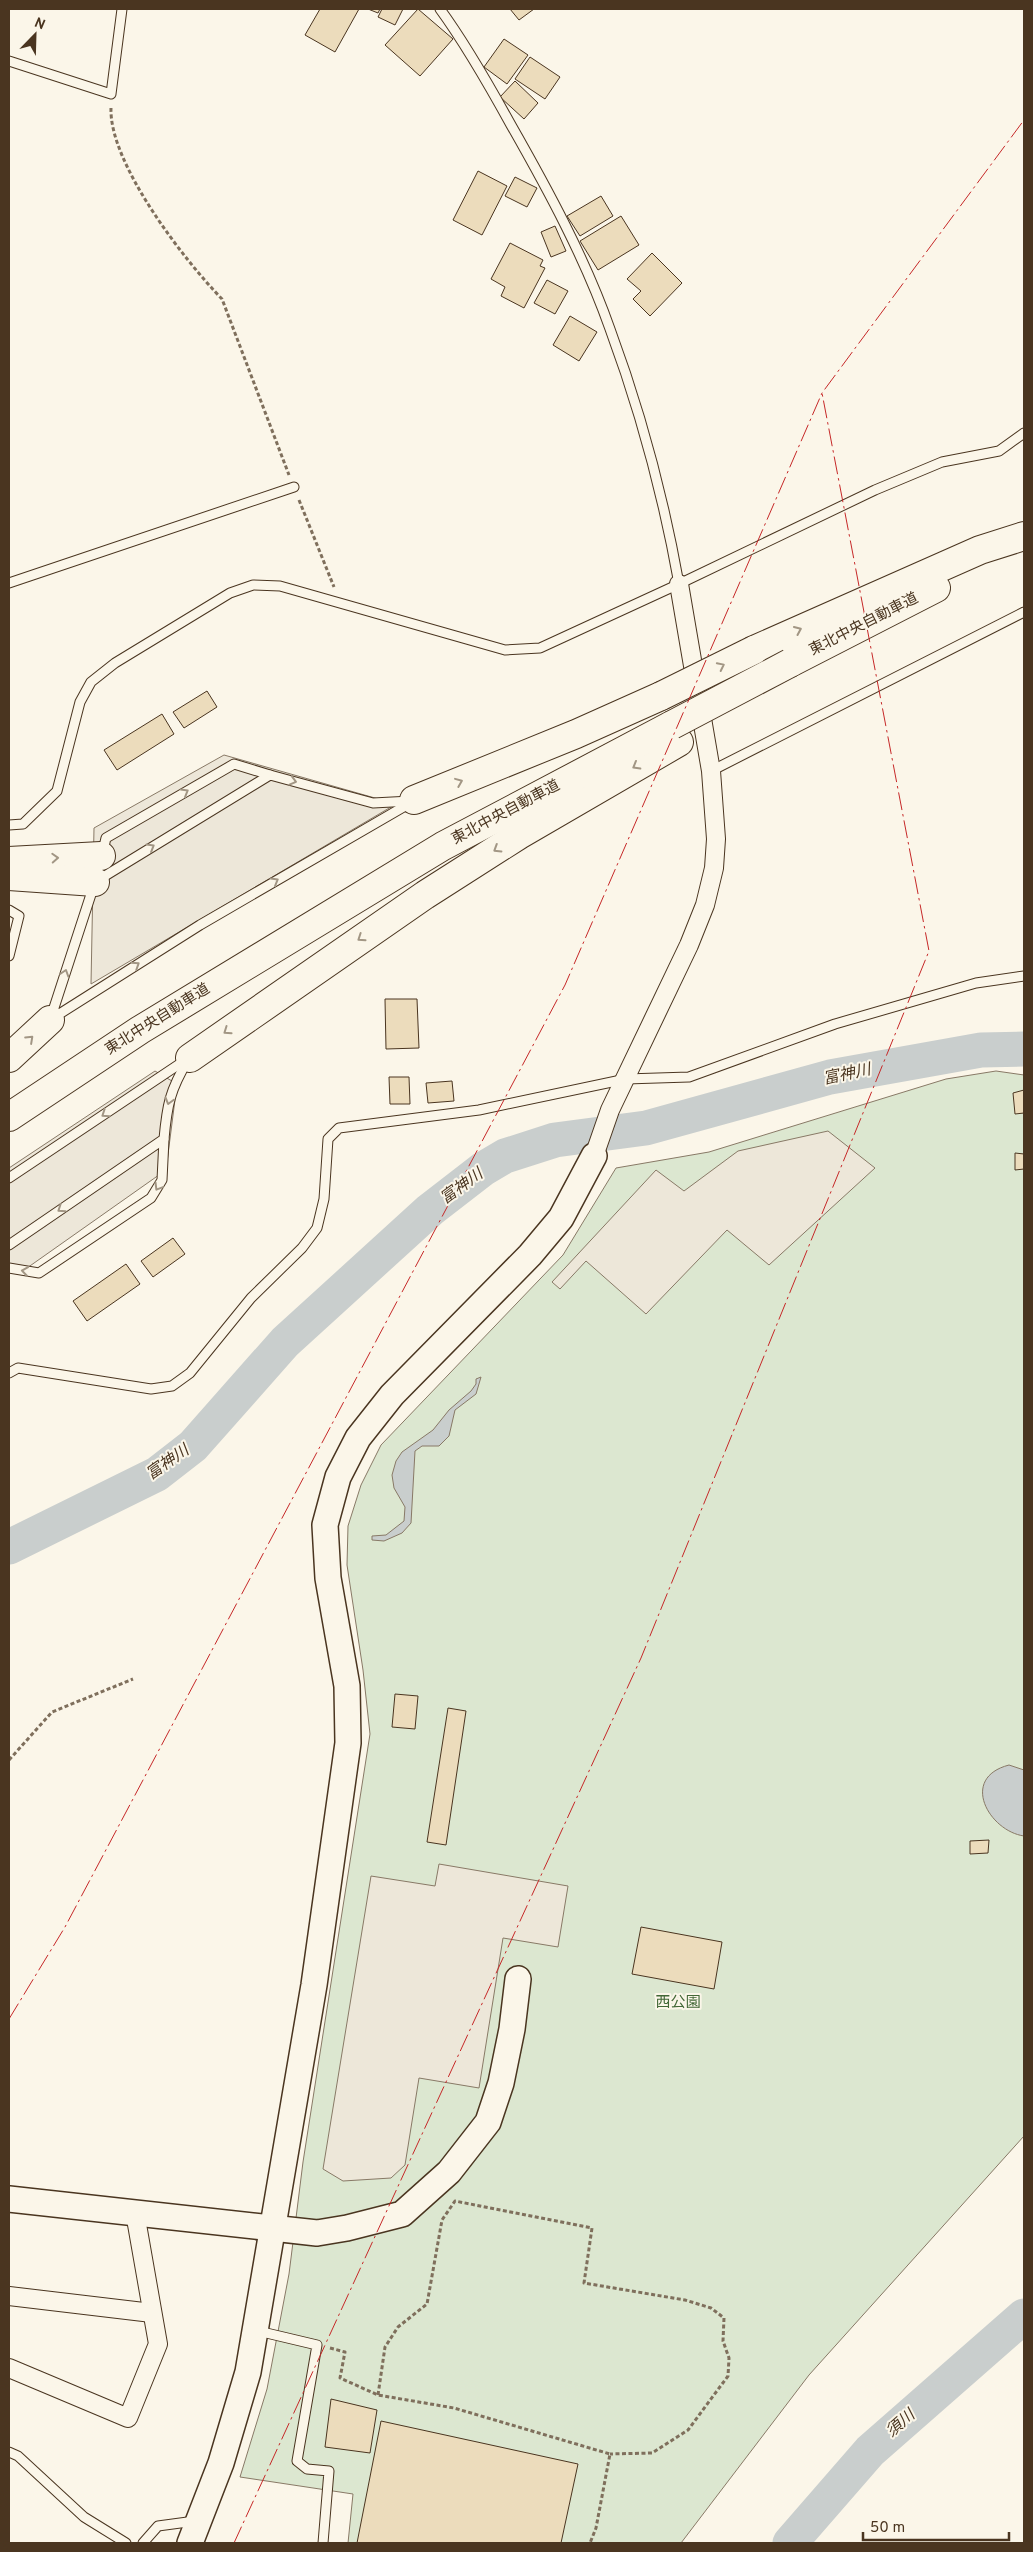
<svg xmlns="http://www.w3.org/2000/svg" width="1033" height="2552" font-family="Overpass,'Noto Sans JP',sans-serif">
<rect width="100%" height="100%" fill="#fbf6e9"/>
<!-- green -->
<polygon fill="#dce7d0" stroke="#887966" points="996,1071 1024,1075 1024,2136 809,2375 681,2543 348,2543 353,2494 240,2477 267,2389 289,2274 303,2162 370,1734 363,1670 347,1565 348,1526 361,1485 381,1445 563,1255 616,1168 709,1152 946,1079"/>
<!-- parking -->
<g fill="#ede7d9" stroke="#887966">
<polygon points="224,755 396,804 91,984 94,828"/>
<polygon points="155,1071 177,1084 166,1170 27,1268 9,1264 9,1168"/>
<polygon points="828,1131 875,1168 769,1265 727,1230 646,1314 586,1261 560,1289 552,1282 656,1170 684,1191 738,1151"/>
<polygon points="439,1864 568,1886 558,1947 503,1938 479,2088 419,2078 405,2165 391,2178 343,2181 323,2169 371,1876 435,1886"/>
</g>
<!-- water -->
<g fill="#c9cecd" stroke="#887966">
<polygon points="481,1377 476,1394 455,1410 449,1436 439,1446 422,1446 415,1451 411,1523 402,1533 384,1541 372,1540 372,1536 386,1535 404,1521 405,1507 394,1488 392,1475 396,1461 402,1452 433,1430 449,1410 471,1391 476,1384 476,1379"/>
<path d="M 1009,1765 L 1024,1770 L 1024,1836 C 989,1831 959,1778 1009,1765 Z"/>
</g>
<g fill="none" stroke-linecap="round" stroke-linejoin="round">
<!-- river -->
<g stroke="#c9cecd" stroke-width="35">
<polyline points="9,1547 157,1474 193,1446 285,1342 430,1210 483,1169 505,1156 555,1140 646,1128 830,1077 981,1050 1024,1049"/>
<polyline points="790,2543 870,2451 1024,2316"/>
</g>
</g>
<!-- building -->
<g fill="#ecdcbc" stroke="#4a3520">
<polygon points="320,9 359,9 335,52 305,35"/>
<polygon points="368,9 380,9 378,13"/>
<polygon points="382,9 403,9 395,25 378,17"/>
<polygon points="418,9 453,39 420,76 385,45"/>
<polygon points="510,9 534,9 519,20"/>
<polygon points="504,39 528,55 507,84 484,67"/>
<polygon points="530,57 560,77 545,99 515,79"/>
<polygon points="515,81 538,103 524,119 500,97"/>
<polygon points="478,171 507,186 482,235 453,220"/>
<polygon points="515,177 537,188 527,207 505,196"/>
<polygon points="601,196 613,216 580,236 567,216"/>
<polygon points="621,216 639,245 598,270 580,241"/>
<polygon points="555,226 566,251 551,257 541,232"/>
<polygon points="510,243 543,260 540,266 545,268 524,308 501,296 505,287 491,279"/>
<polygon points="652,253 682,283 650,316 633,299 641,291 627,279"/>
<polygon points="547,280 568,291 555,314 534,303"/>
<polygon points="570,316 597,332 579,361 553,345"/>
<polygon points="207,691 217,707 184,728 173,712"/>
<polygon points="162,714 174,734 117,770 104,750"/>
<polygon points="385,999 417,999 419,1048 386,1049"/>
<polygon points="389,1077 409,1077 410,1104 390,1104"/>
<polygon points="452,1081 454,1101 428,1103 426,1083"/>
<polygon points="1024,1090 1024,1113 1015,1114 1013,1093"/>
<polygon points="1015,1153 1024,1154 1024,1169 1015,1170"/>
<polygon points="173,1238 185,1254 153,1277 141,1261"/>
<polygon points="126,1264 140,1284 87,1321 73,1301"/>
<polygon points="395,1694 418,1696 415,1729 392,1727"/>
<polygon points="448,1708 466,1711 446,1845 427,1842"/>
<polygon points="989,1840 988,1853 970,1854 970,1841"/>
<polygon points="641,1927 722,1942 714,1989 632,1974"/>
<polygon points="331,2399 377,2410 370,2453 325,2447"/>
<polygon points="381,2421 578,2464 561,2543 357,2543"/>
</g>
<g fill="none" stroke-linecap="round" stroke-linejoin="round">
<!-- lane casing -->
<g stroke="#4a3520" stroke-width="11">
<g id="lane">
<path d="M 440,9 C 467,46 489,85 511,125 C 548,190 585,258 610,329 C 640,410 664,500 679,584"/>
<polyline points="9,61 111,94 122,9"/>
<polyline points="9,583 294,487"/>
<polyline points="711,771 1024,612"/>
<polyline points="9,825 23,824 57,791 80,702 91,682 115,663 230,593 253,585 280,586 505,650 540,648 679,584 875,490 942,462 999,451 1024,433"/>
<polyline points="102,855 106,838 234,764 270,775"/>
<polyline points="9,910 19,916 9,956"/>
<polyline points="51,1017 95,882 270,775 373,803 411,801"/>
<polyline points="53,1018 200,925 412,802"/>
<polyline points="9,1178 187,1059"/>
<path d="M 9,1245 L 164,1139 C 167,1105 170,1090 188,1060"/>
<polyline points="9,1268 39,1273 151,1198 162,1180 164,1139"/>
<polyline points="9,1373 18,1368 151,1389 172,1386 190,1373 251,1298 302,1248 317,1228 324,1199 328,1139 339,1128 479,1110 626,1079 689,1077 835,1024 976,983 1024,976"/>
<polyline points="258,2331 317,2345 297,2461 307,2469 329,2471 323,2543"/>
<polyline points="9,2452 18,2456 84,2517 126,2543"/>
<polyline points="143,2543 158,2526 195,2521"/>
</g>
</g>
<!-- street casing -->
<g stroke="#4a3520" stroke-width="20">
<g id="street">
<polyline points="594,1156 610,1110 689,945 705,905 714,868 716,839 711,771 679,584"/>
<polyline points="9,2296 152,2313"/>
<polyline points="9,2368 128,2418 158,2344 135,2213"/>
</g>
</g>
<!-- secondary casing -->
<g stroke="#4a3520" stroke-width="28">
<g id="secondary">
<polyline points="9,2199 317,2233 347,2228 402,2214 449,2172 488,2122 501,2083 512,2029 518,1979"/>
<polyline points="190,2543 221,2463 248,2372 314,1985 348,1743 347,1686 328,1578 325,1525 338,1477 358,1438 392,1395 530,1255 561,1218 594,1156"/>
</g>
</g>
<!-- highway casing -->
<g stroke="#4a3520" stroke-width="30">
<g id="highway">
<polyline points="754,650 980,550 1024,536"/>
<polyline points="790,663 936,588"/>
<polyline points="414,800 576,734 661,696"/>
<polyline points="9,861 101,856"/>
<polyline points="9,876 95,882"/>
<polyline points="9,1058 50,1020"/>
<polyline points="190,1058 425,895 519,835 679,742"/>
<polyline points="9,1117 140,1030 443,846 672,725"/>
</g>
</g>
<!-- path -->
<g stroke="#7f6f5c" stroke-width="3" stroke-dasharray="4 2.5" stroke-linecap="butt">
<path d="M 111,108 C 109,163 184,260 222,299 L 289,475"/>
<polyline points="299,500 334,587"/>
<polyline points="9,1760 52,1712 133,1679"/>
<polyline points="330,2348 345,2352 340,2378 378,2395 454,2408 610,2454 596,2528 590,2543"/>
<polyline points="378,2395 385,2347 398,2327 427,2304 442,2220 455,2201 592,2228 584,2283 685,2300 711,2308 724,2318 723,2341 729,2358 728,2376 688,2430 652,2453 610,2454"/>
</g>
<!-- lane -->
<use href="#lane" stroke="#fbf6e9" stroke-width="9"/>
<!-- street -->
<use href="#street" stroke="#fbf6e9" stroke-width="18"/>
<!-- secondary -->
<use href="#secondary" stroke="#fbf6e9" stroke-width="25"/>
<!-- highway -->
<use href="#highway" stroke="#fbf6e9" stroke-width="28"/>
<!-- highway-bridge casing -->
<g stroke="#4a3520" stroke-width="30" stroke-linecap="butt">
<g id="highway-bridge">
<polyline points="661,696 754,650"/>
<polyline points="672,725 790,663"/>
</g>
</g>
<!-- highway-bridge -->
<use href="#highway-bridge" stroke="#fbf6e9" stroke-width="28"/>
<!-- power -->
<g stroke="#c62828" stroke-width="1" stroke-dasharray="18 4 2.5 4" stroke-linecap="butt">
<polyline points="9,2019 65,1927 565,985 822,393 1024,120"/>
<polyline points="234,2543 641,1658 929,951 822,393"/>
</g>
</g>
<!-- one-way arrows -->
<defs><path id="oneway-chevron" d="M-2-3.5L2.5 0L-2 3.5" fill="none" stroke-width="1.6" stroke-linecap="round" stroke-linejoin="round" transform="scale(1.25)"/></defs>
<g stroke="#a29684">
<use href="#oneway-chevron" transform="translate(798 630) rotate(-24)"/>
<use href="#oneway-chevron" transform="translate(721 666) rotate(-26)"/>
<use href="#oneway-chevron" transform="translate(636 766) rotate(150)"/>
<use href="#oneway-chevron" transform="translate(293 781) rotate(15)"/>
<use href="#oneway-chevron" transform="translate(459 782) rotate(-22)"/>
<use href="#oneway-chevron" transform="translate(185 792) rotate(-30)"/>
<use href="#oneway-chevron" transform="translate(151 847) rotate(-31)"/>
<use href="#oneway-chevron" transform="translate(497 849) rotate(148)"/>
<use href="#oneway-chevron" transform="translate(55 858) rotate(-3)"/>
<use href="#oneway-chevron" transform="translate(275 881) rotate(-30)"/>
<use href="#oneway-chevron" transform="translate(361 938) rotate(146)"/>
<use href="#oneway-chevron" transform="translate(136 965) rotate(-33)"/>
<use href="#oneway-chevron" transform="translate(65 973) rotate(-72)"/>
<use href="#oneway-chevron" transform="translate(227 1031) rotate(145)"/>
<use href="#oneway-chevron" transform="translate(30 1039) rotate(-43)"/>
<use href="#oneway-chevron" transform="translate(169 1101) rotate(106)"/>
<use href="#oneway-chevron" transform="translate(105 1114) rotate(146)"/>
<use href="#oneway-chevron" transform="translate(158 1187) rotate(121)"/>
<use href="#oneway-chevron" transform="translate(61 1209) rotate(146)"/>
<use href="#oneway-chevron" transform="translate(25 1271) rotate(-172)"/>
</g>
<g text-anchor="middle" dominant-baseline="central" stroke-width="4" stroke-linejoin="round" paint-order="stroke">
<!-- street labels -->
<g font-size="15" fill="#4a3520" stroke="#fbf6e9">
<text transform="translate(864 625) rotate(-27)">東北中央自動車道</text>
<text transform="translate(506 813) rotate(-28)">東北中央自動車道</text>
<text transform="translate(158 1020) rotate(-32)">東北中央自動車道</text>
</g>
<!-- park labels -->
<g font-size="15" fill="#436837" stroke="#fbf6e9">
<text x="678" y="2003">西公園</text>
</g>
<!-- water labels -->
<g font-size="16" font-style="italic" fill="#4a3520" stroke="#fbf6e9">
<text transform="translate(847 1075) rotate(-12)">富神川</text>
<text transform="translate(462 1187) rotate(-36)">富神川</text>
<text transform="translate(168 1463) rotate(-35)">富神川</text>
<text transform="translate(901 2424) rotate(-41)">須川</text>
</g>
</g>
<!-- border -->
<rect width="1033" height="2552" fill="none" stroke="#4a3520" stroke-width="20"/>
<!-- north arrow -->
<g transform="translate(35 35) rotate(23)" stroke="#fbf6e9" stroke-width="4" paint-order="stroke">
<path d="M0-4L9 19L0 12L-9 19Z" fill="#4a3520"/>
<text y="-8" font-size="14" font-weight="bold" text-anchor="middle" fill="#4a3520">N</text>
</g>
<!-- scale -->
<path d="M863 2532v8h146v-8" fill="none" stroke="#4a3520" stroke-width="2.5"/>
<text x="870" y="2532" font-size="15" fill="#4a3520" stroke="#fbf6e9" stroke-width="4" paint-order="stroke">50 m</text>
</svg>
